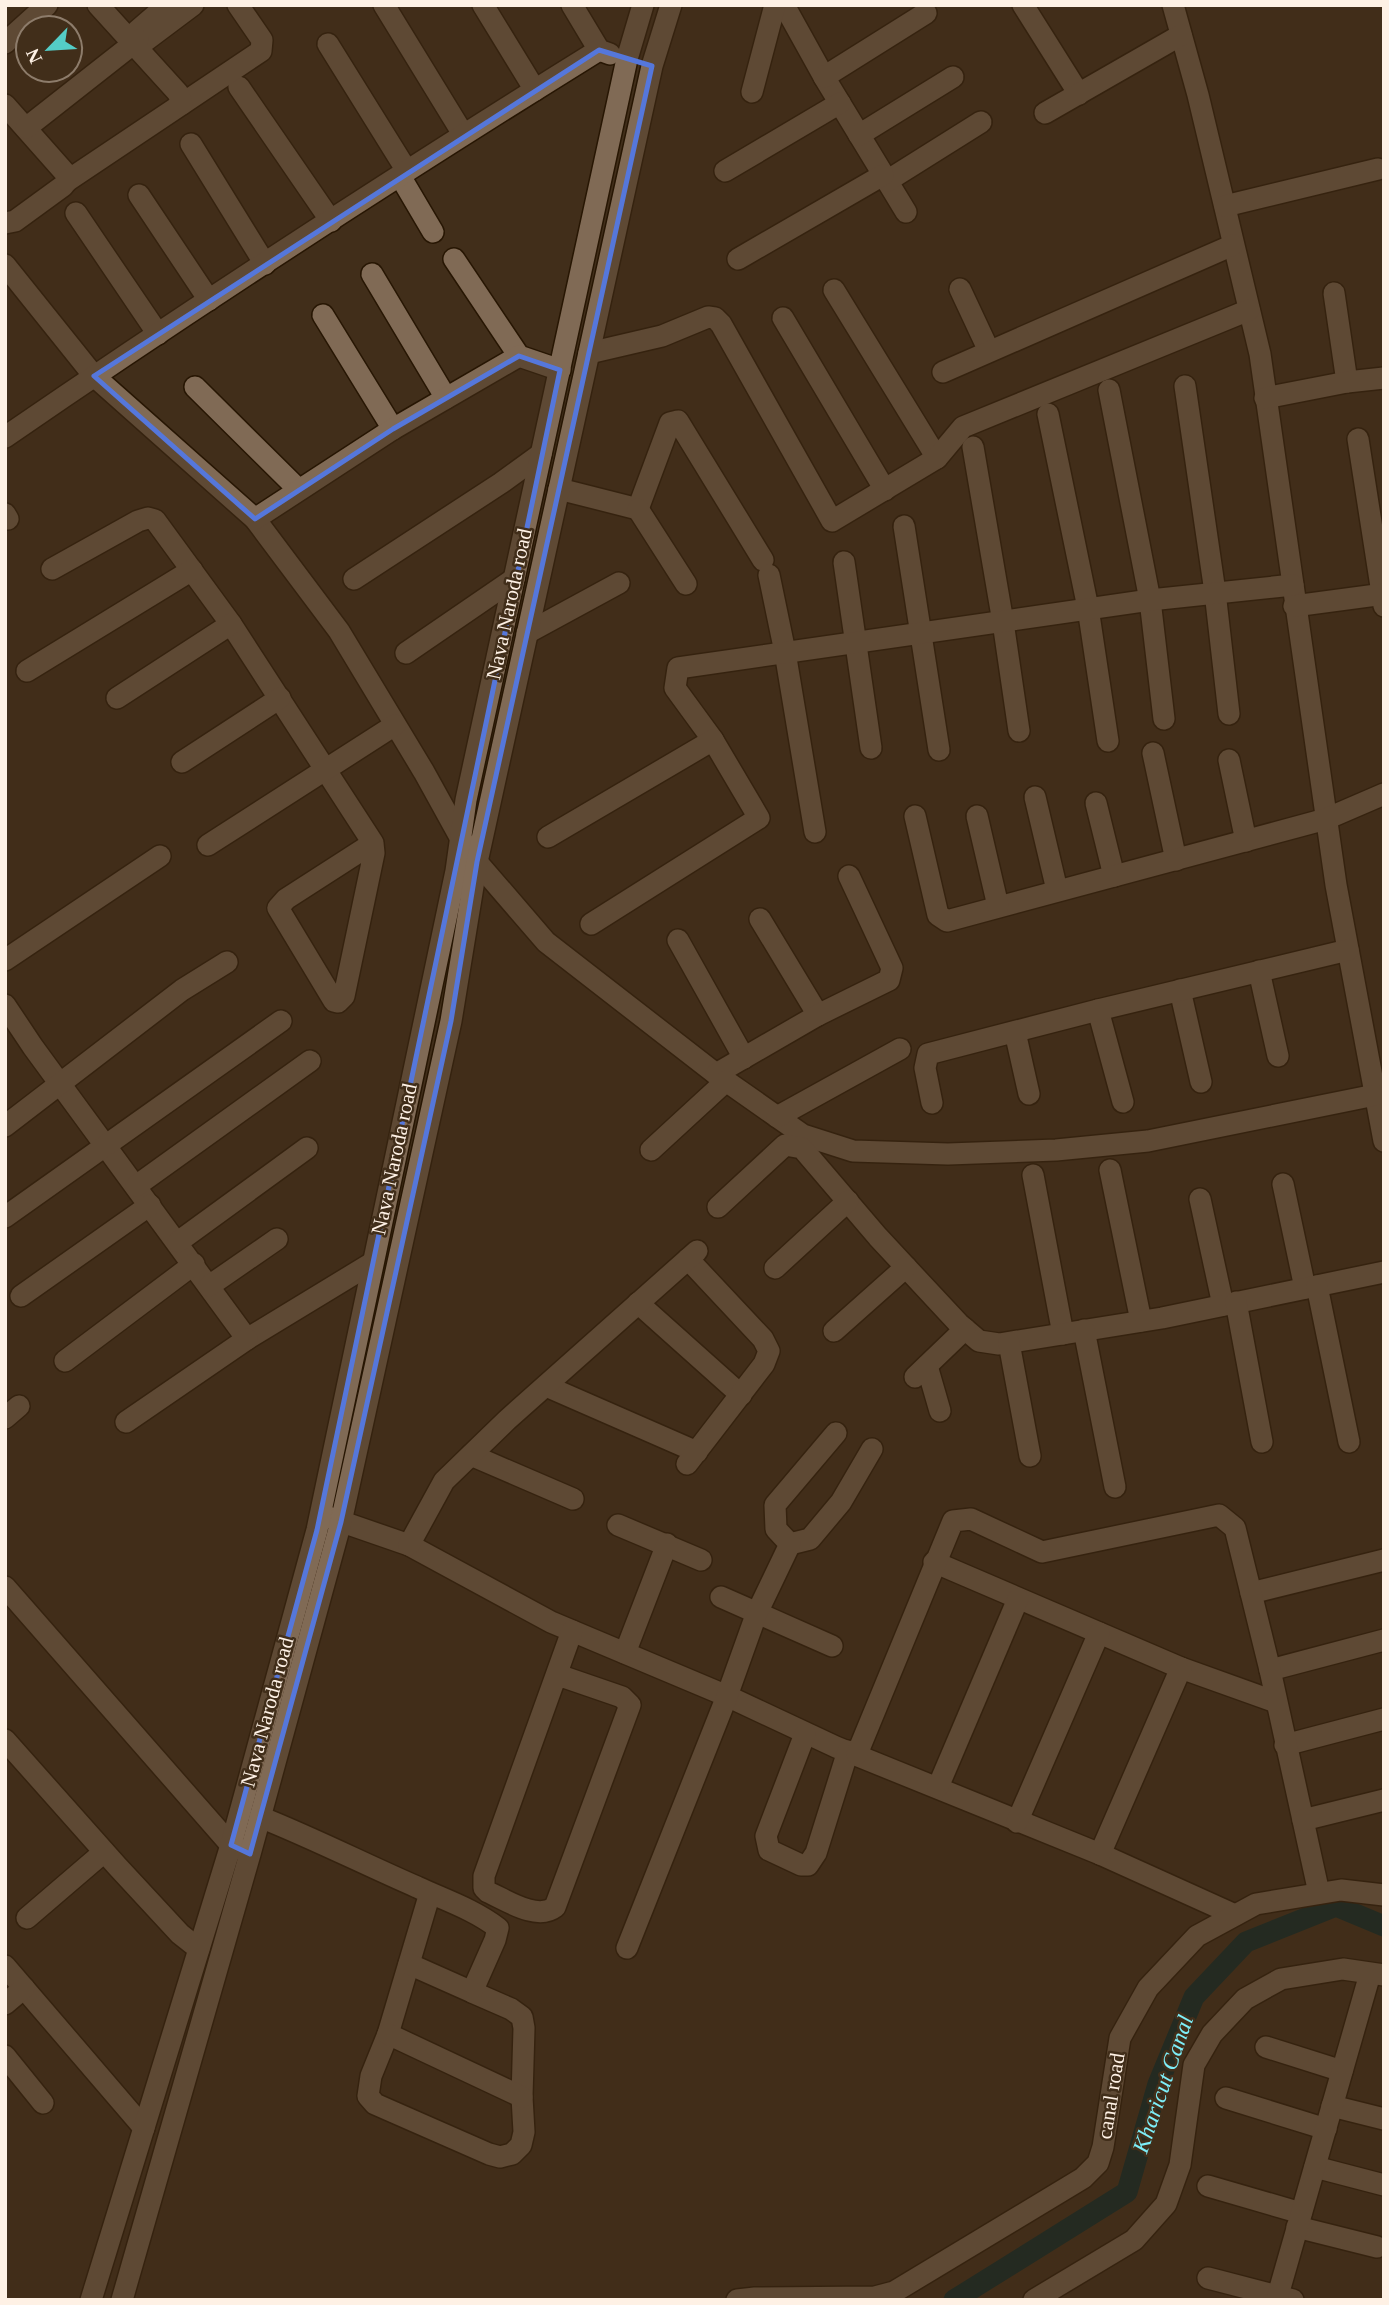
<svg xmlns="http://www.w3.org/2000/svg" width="1389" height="2305" font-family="Georgia,serif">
<rect width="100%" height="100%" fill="#412e1a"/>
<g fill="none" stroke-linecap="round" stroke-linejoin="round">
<!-- canal -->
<polyline stroke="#02272a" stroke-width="21" points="954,2300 1127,2192 1158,2084 1194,1997 1246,1942 1336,1906 1384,1926"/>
<!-- minor casing -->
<g stroke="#271603" stroke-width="24">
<g id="minor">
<polyline points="167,5 137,31 138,40 145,41 193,5"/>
<polyline points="384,5 463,134"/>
<polyline points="483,5 535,90"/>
<polyline points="572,5 599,50 610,54"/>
<polyline points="784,5 824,77 906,212"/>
<polyline points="1023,5 1079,94"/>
<polyline points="1173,5 1198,95 1260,354 1336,885 1384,1141"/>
<polyline points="5,43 47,5"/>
<polyline points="328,44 407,171"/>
<polyline points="824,77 926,13"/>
<polyline points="239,87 331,221"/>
<polyline points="752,92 775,5"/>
<polyline points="182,104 261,51 262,40 238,5"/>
<polyline points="5,105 67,175 67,181 63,186 15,221 5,223"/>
<polyline points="1045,113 1181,35"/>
<polyline points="26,128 138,40"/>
<polyline points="859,135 953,77"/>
<polyline points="191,144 265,264"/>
<polyline points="725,171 840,103"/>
<polyline points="400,176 433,232"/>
<polyline points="67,181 182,104 178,93 98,5"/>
<polyline points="887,181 981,122"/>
<polyline points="139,195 209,300"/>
<polyline points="1225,206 1378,169"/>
<polyline points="76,213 158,334"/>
<polyline points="454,259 519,356 560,370"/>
<polyline points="738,259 883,175"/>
<polyline points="5,265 94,376 255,519 339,631 424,772 461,839 477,862 546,942 716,1074 803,1135 853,1151 948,1154 1056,1150 1148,1141 1375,1095"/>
<polyline points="372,274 446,398"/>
<polyline points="960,289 989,351"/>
<polyline points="834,290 937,458"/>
<polyline points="1334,293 1347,382"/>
<polyline points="323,315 393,429"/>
<polyline points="783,318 885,490"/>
<polyline points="589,353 662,336 708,317 715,318 721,324 832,521 937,458 963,427 1249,310"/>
<polyline points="943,372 1233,245"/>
<polyline points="1185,386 1215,592 1229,714"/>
<polyline points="195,387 298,489"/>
<polyline points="1109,390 1150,600 1164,719"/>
<polyline points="1265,398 1347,382 1384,378"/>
<polyline points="1048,414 1088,608 1108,741"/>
<path d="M 5,437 C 200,303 398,175 599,50"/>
<polyline points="1358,439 1384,606"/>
<polyline points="973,447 1003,622 1019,731"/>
<polyline points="559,489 638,509 670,423 678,421 763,560"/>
<polyline points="638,509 686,584"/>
<polyline points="5,514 8,519"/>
<polyline points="255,519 393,429 519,356"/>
<polyline points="904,526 939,750"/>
<polyline points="844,562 871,748"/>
<polyline points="52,569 138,521 148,518 155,520 231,624 373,843 374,853 344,996 338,1002 334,1001 278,908 286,899 373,843"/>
<polyline points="769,575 785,652 815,832"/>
<polyline points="354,579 501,483 541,454"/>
<polyline points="1294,606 1384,594"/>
<polyline points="527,633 619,583"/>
<polyline points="406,653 514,579"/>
<polyline points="27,671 192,570"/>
<polyline points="117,698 231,624"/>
<polyline points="713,740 675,688 678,668 1150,600 1293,585"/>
<polyline points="1153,753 1176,860"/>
<polyline points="1229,760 1246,841"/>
<polyline points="182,762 280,698"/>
<polyline points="1035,797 1057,890"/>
<polyline points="1096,803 1114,876"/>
<polyline points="915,816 938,915 947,921 1326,819 1384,794"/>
<polyline points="977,816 998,906"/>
<polyline points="548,837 713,740 759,818 591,924"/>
<polyline points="208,845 395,725"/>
<polyline points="760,919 818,1015"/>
<polyline points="678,940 744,1058"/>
<polyline points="5,960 160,856"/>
<polyline points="1259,971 1278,1056"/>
<polyline points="1180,990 1201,1082"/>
<polyline points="5,1005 33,1047 247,1339 372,1263"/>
<polyline points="1098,1010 1123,1102"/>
<polyline points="1015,1032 1029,1094"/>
<polyline points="716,1074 818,1015 889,980 892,968 849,876"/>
<polyline points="932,1103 925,1068 928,1054 1098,1010 1348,950"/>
<polyline points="777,1117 900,1049"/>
<polyline points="5,1126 182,990 227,962"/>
<polyline points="651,1150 726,1081"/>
<polyline points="1110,1170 1141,1321"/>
<polyline points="1033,1175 1063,1334"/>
<polyline points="1283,1184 1305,1288"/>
<polyline points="136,1186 310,1061"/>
<polyline points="1200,1199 1223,1305"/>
<polyline points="718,1207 785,1145 802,1148 878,1237 959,1324 979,1341 999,1344 1162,1318 1384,1272"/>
<polyline points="5,1217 281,1021"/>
<polyline points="178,1242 307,1148"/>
<polyline points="775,1268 848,1201"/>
<polyline points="209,1286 277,1239"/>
<polyline points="1317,1286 1349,1442"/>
<polyline points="21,1296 150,1205"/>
<polyline points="1236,1302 1262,1442"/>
<polyline points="638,1303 741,1395"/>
<polyline points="1084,1330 1115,1487"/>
<polyline points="834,1331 906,1267"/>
<polyline points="1009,1343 1030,1456"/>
<polyline points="65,1361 194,1264"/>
<polyline points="927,1366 940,1411"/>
<polyline points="915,1377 965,1329"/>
<polyline points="546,1386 697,1452"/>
<polyline points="5,1418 19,1406"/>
<polyline points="126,1422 247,1339"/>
<polyline points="471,1455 573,1499"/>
<polyline points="687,1464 764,1364 769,1351 763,1339 688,1259"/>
<polyline points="328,1517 409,1545 551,1622 727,1696 836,1747 1100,1854 1235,1915"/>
<polyline points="618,1525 701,1560"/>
<polyline points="790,1544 810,1539 841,1502 872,1449"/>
<polyline points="409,1545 444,1481 507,1420 697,1251"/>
<polyline points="934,1562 1181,1668 1276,1702"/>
<polyline points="5,1587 231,1845 238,1849"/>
<polyline points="1251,1593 1384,1560"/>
<polyline points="721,1597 832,1646"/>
<polyline points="625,1653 667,1544"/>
<polyline points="1270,1670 1384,1640"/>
<path d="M 558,1675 L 622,1697 L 630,1705 L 555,1907 C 537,1921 506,1900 488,1892 L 484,1888 L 484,1876 L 572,1631"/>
<polyline points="805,1734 766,1836 769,1850 801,1865 808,1865 816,1853 848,1751"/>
<polyline points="5,1740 117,1866 180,1934 199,1949"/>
<polyline points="1285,1745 1384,1719"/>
<polyline points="857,1754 953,1521 971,1519 1042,1552 1219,1515 1235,1528 1270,1670 1319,1893"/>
<polyline points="938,1787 1018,1599"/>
<path d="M 260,1817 C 313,1838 364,1864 417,1887 C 445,1900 473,1909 498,1928 L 495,1940 L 472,1992 L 511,2009 L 522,2017 L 524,2028 L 522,2097 L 524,2132 L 521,2145 L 512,2154 L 500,2157 L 489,2154 L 375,2104 L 368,2096 L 371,2076 L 388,2034 L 430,1893"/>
<polyline points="1303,1820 1384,1800"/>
<polyline points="1017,1822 1099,1633"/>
<polyline points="1100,1854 1181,1668"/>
<polyline points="27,1918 104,1852"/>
<polyline points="627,1948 727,1696 756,1615 790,1544 776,1529 775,1505 836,1433"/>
<polyline points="409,1964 472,1992"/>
<polyline points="5,1966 144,2128"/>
<polyline points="5,2004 24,1988"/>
<polyline points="388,2034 522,2097"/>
<polyline points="1266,2047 1342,2071"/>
<polyline points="5,2056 43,2103"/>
<polyline points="1226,2098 1326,2129"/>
<polyline points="1332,2106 1384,2119"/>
<polyline points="1315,2167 1384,2185"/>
<polyline points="1208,2186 1301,2213"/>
<polyline points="1297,2227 1377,2247"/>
<polyline points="1208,2278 1293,2300"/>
<polyline points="1278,2295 1370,1974"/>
<polyline points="91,2300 231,1845 317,1530 456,871 466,800 627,59 643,5"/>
<polyline points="122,2300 250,1854 341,1522 451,1021 477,862 652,66 671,5"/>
<polyline points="737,2300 755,2298 875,2297 894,2292 1083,2178 1098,2163 1103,2147 1120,2038 1148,1988 1197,1936 1256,1904 1341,1890 1384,1895"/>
<polyline points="1034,2300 1134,2240 1166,2204 1180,2165 1194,2065 1212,2034 1245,1999 1281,1979 1343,1969 1384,1975"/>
</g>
</g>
<!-- minor -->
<use href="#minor" stroke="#806a55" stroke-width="21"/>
</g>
<!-- marked area -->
<path d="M0 0H1389V2305H0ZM 599,50 L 652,66 L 477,862 L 451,1021 L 341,1522 L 250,1854 L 231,1845 L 317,1530 L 560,370 L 519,356 L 393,429 L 255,519 L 94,376 Z" fill="#412e1a" fill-opacity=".55" fill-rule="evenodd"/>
<path fill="none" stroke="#5577db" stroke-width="5" stroke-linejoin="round" d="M 599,50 L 652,66 L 477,862 L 451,1021 L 341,1522 L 250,1854 L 231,1845 L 317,1530 L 560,370 L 519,356 L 393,429 L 255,519 L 94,376 Z"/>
<g text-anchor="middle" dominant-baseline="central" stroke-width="5" stroke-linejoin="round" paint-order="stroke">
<!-- street labels -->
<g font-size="21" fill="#fef1e5" stroke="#412e1a">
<text transform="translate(509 604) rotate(-78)">Nava Naroda road</text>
<text transform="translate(394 1159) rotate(-78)">Nava Naroda road</text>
<text transform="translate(267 1712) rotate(-75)">Nava Naroda road</text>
<text transform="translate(1111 2096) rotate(-81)">canal road</text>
</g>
<!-- water labels -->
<g font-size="23" font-style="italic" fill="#7deef8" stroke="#412e1a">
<text transform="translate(1163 2084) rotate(-71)">Kharicut Canal</text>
</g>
</g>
<!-- border -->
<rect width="1389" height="2305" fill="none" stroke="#fef1e5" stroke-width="14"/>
<!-- north arrow -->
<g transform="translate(49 49) rotate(245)"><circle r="33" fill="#412e1a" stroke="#8d7c6b" stroke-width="2"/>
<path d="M0-5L12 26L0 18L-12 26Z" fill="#54cdc7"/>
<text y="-10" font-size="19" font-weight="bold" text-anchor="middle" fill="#fef1e5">N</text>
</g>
</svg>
